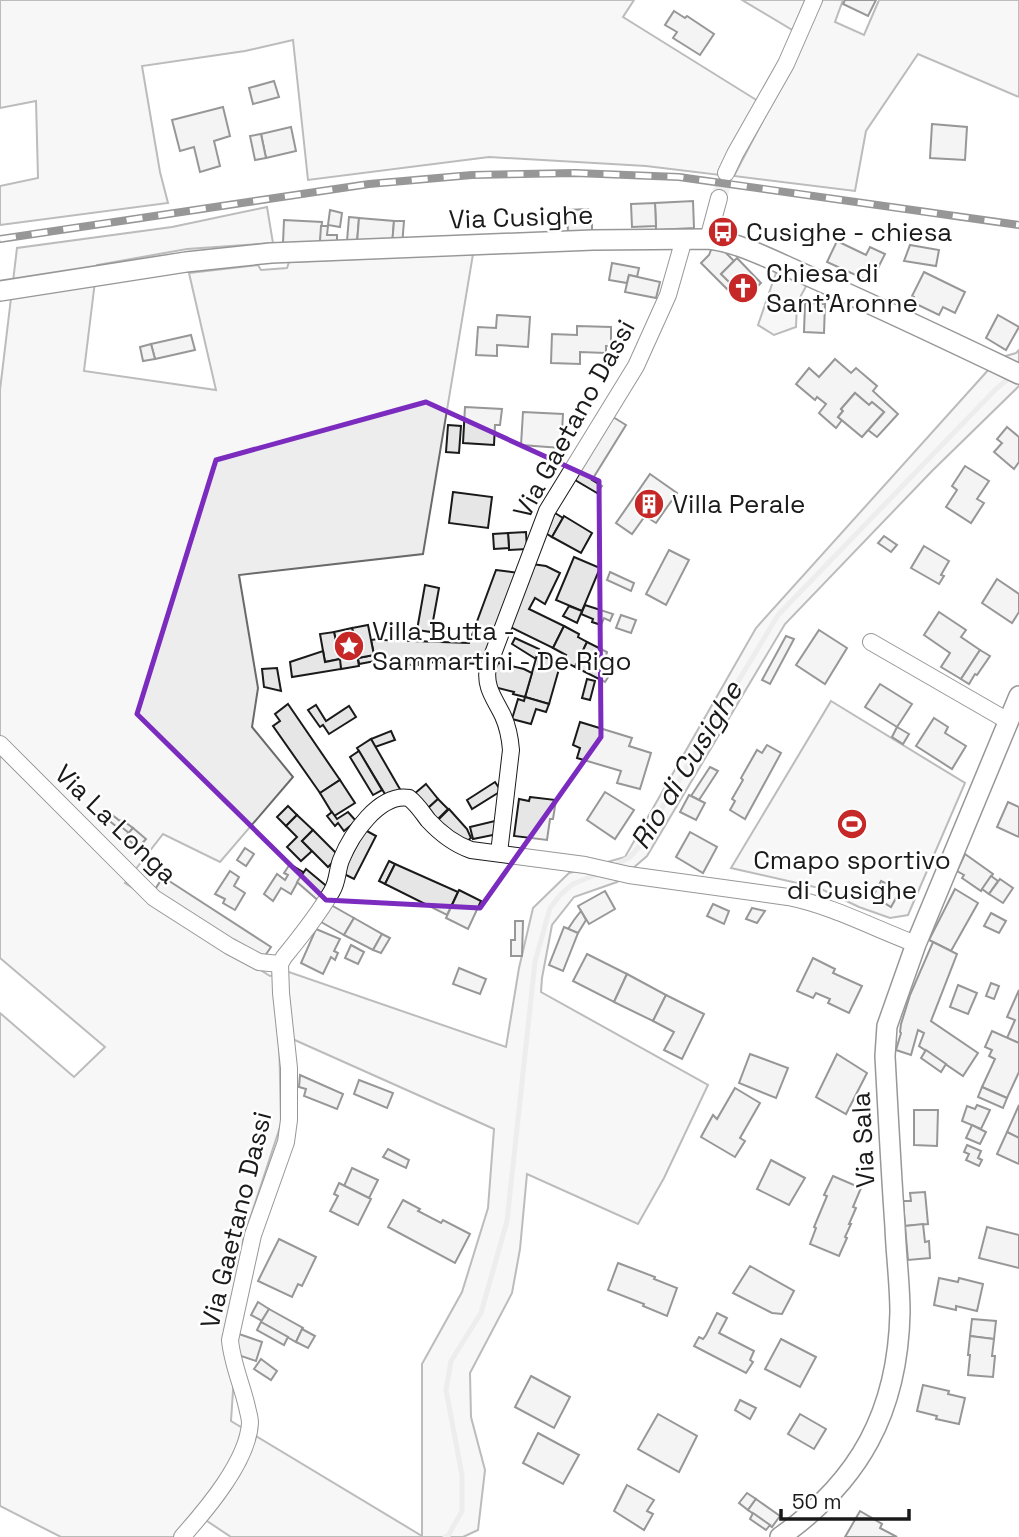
<svg xmlns="http://www.w3.org/2000/svg" width="1019" height="1537" font-family="'Space Grotesk',sans-serif">
<rect width="100%" height="100%" fill="#fff"/>
<!-- built -->
<g fill="#ededed" stroke="#6a6a6a" stroke-width="2" fill-rule="evenodd">
<polygon points="0,0 634,0 623,17 758,101 720,175 646,166 489,157 308,180 293,40 245,51 142,66 160,172 168,203 0,225 0,186 38,178 36,101 0,108"/>
<polygon points="742,0 807,0 794,31"/>
<polygon points="820,0 843,0 835,22 864,35 879,0 1019,0 1019,97 918,54 866,131 855,191 734,176 770,107"/>
<path d="M 267,207 L 273,243 L 187,249 L 97,265 L 84,371 L 216,390 L 189,273 L 258,265 L 261,270 L 287,268 L 289,262 L 473,254 L 423,554 L 239,575 L 258,688 L 252,727 L 293,777 L 220,862 L 163,834 L 125,883 L 270,976 L 289,972 L 506,1047 L 519,968 L 533,908 L 569,873 L 625,857 L 756,628 L 999,358 L 1016,353 L 1019,350 L 1019,386 L 932,471 L 785,624 L 647,856 L 617,882 L 574,897 L 552,925 L 542,978 L 541,992 L 708,1085 L 664,1178 L 638,1224 L 527,1174 L 520,1249 L 512,1293 L 470,1373 L 471,1417 L 485,1470 L 478,1530 L 463,1537 L 231,1537 L 195,1513 L 174,1537 L 61,1537 L 0,1506 L 0,1013 L 74,1077 L 105,1047 L 0,958 L 0,390 L 17,248 L 172,227 ZM 279,1033 L 494,1129 L 488,1208 L 462,1292 L 422,1364 L 422,1536 L 231,1421 L 243,1240 L 281,1124 Z"/>
<polygon points="779,264 811,277 797,303 796,327 774,335 758,325"/>
<polygon points="831,701 965,783 908,915 890,918 859,907 819,888 731,868"/>
</g>
<g fill="none" stroke-linecap="round" stroke-linejoin="round">
<!-- stream -->
<g stroke="#d7d7d7" stroke-width="5">
<polyline points="612,867 630,857 638,848 778,615 996,389 1013,375"/>
<polyline points="445,1537 448,1536 462,1511 462,1475 446,1390 451,1361 481,1313 507,1221 535,962 550,908 561,894 573,884 600,873"/>
</g>
</g>
<!-- building -->
<g fill="#e6e6e6" stroke="#1a1a1a" stroke-width="2">
<polygon points="845,0 876,0 868,16 843,4"/>
<polygon points="674,11 685,18 687,16 714,34 700,55 673,38 677,32 665,25"/>
<polygon points="274,81 279,97 253,104 249,88"/>
<polygon points="223,107 230,136 214,141 220,166 200,172 194,147 180,151 172,120"/>
<polygon points="932,124 967,127 965,160 930,158"/>
<polygon points="291,127 296,151 266,158 261,134"/>
<polygon points="261,134 266,158 255,160 250,136"/>
<polygon points="693,201 694,228 656,230 655,203"/>
<polygon points="655,203 656,226 632,227 631,204"/>
<polygon points="588,209 589,216 592,215 592,231 568,232 567,210"/>
<polygon points="330,210 342,213 340,227 328,225"/>
<polygon points="349,217 359,218 357,242 347,241"/>
<polygon points="359,218 394,221 392,245 357,243"/>
<polygon points="284,220 322,222 320,245 283,243"/>
<polygon points="394,221 404,221 402,246 392,245"/>
<polygon points="321,226 328,226 327,235 337,235 337,242 320,241"/>
<polygon points="837,241 866,255 870,247 885,254 871,282 827,262"/>
<polygon points="910,245 939,250 936,266 904,261"/>
<polygon points="719,246 734,261 721,274 732,284 727,289 701,263 709,255 711,250"/>
<polygon points="737,258 761,283 745,298 721,274"/>
<polygon points="612,263 639,268 637,277 629,275 627,283 609,280"/>
<polygon points="924,272 965,292 955,313 943,307 939,315 912,302 914,297 912,296"/>
<polygon points="629,275 660,282 656,298 625,292"/>
<polygon points="805,303 825,304 824,333 804,332"/>
<polygon points="497,315 530,317 528,347 497,345 497,356 476,355 478,327 496,328"/>
<polygon points="998,315 1019,327 1006,350 986,338"/>
<polygon points="577,326 611,327 611,346 606,346 606,353 580,352 580,364 551,363 552,334 577,335"/>
<polygon points="191,335 195,350 155,359 151,344"/>
<polygon points="151,344 155,359 143,361 140,347"/>
<polygon points="835,359 851,373 856,368 877,386 873,391 898,414 877,437 868,430 884,412 872,402 869,405 855,393 841,409 843,411 838,417 842,420 836,428 819,413 826,404 817,397 815,400 796,384 809,368 819,377"/>
<polygon points="855,393 869,405 872,402 884,412 862,437 838,417 843,411 841,409"/>
<polygon points="465,407 502,409 500,425 495,425 494,445 463,443"/>
<polygon points="523,412 563,414 561,448 521,445"/>
<polygon points="613,417 626,425 592,480 602,486 597,493 575,480"/>
<polygon points="448,425 461,426 459,453 446,452"/>
<polygon points="1007,427 1019,437 1019,462 1014,469 994,452 1002,443 997,439"/>
<polygon points="965,466 989,481 977,499 984,503 971,523 946,507 957,490 952,486"/>
<polygon points="650,474 677,493 656,523 645,516 632,534 616,523"/>
<polygon points="453,492 492,497 488,528 449,523"/>
<polygon points="555,513 563,518 552,537 544,532"/>
<polygon points="564,516 592,533 581,553 552,537"/>
<polygon points="526,532 527,549 509,550 508,533"/>
<polygon points="508,533 509,548 494,549 493,534"/>
<polygon points="884,536 897,545 891,552 878,543"/>
<polygon points="924,546 949,561 941,575 944,576 939,584 911,568"/>
<polygon points="669,550 689,560 666,605 646,594"/>
<polygon points="574,557 600,568 582,611 556,600"/>
<polygon points="532,564 546,566 560,573 545,604 535,598 529,609 564,626 553,648 506,625"/>
<polygon points="496,570 519,573 485,664 418,662 418,665 388,664 388,662 375,661 359,664 358,658 374,655 371,640 384,638 384,640 469,643"/>
<polygon points="610,572 634,583 631,591 607,580"/>
<polygon points="997,579 1019,594 1019,612 1012,623 982,603"/>
<polygon points="425,585 439,588 431,632 417,630"/>
<polygon points="585,605 613,614 610,621 604,618 601,625 592,622 593,619 581,614"/>
<polygon points="569,606 582,611 577,623 563,616"/>
<polygon points="939,612 966,630 961,637 980,650 961,679 941,667 950,653 924,635"/>
<polygon points="621,615 636,620 631,633 616,628"/>
<polygon points="368,625 374,655 358,658 352,628"/>
<polygon points="564,626 579,634 578,637 587,642 575,667 563,661 566,655 553,648"/>
<polygon points="352,628 359,666 341,669 334,632"/>
<polygon points="819,630 847,648 825,684 796,665"/>
<polygon points="334,632 340,659 325,662 320,634"/>
<polygon points="786,636 794,639 770,684 762,680"/>
<polygon points="515,638 539,649 536,659 512,644"/>
<polygon points="587,642 607,652 606,656 618,662 605,682 575,667"/>
<polygon points="980,650 990,656 977,675 975,674 969,684 961,679"/>
<polygon points="323,651 325,662 340,659 341,669 292,677 290,662"/>
<polygon points="537,655 561,662 549,704 525,697"/>
<polygon points="494,662 524,669 532,673 525,697 513,694 514,692 494,687"/>
<polygon points="277,668 281,691 264,687 262,669"/>
<polygon points="587,679 595,681 590,700 582,698"/>
<polygon points="880,684 912,704 897,727 865,707"/>
<polygon points="525,697 549,704 546,712 536,709 531,724 512,719 518,699 524,701"/>
<polygon points="288,704 340,780 320,793 273,726 280,721 275,714"/>
<polygon points="316,705 326,721 349,706 356,717 329,734 323,725 320,727 308,710"/>
<polygon points="934,718 948,727 945,733 966,746 952,769 916,746"/>
<polygon points="580,722 632,738 629,746 651,753 640,789 617,783 621,771 577,758 580,748 573,745"/>
<polygon points="897,727 909,734 903,744 892,737"/>
<polygon points="391,731 395,740 375,747 371,739"/>
<polygon points="371,739 401,791 388,799 357,748"/>
<polygon points="767,745 781,753 745,819 730,810 735,801 732,799 743,780 741,778 757,750 762,753"/>
<polygon points="359,751 382,790 373,795 350,757"/>
<polygon points="710,767 718,771 699,800 691,796"/>
<polygon points="340,780 355,803 334,816 320,793"/>
<polygon points="495,782 501,791 472,809 467,800"/>
<polygon points="426,784 438,799 427,809 414,794"/>
<polygon points="605,792 634,810 615,839 587,820"/>
<polygon points="689,795 705,803 696,820 680,812"/>
<polygon points="530,797 556,800 553,819 550,819 547,840 514,836 519,799 529,801"/>
<polygon points="438,799 448,809 437,820 427,809"/>
<polygon points="1008,802 1019,807 1019,837 997,827"/>
<polygon points="288,806 297,815 286,826 277,817"/>
<polygon points="449,809 467,829 471,838 463,844 436,822"/>
<polygon points="106,810 120,821 122,820 133,828 129,833 119,825 117,827 102,815"/>
<polygon points="332,812 337,819 348,812 356,821 344,831 338,823 335,826 327,816"/>
<polygon points="297,815 313,830 302,841 312,851 301,861 287,847 297,837 286,826"/>
<polygon points="499,820 498,834 473,839 470,827"/>
<polygon points="133,828 146,839 138,848 125,837"/>
<polygon points="313,830 339,856 328,867 302,841"/>
<polygon points="365,830 376,836 354,879 342,873"/>
<polygon points="690,832 717,847 703,873 676,857"/>
<polygon points="245,848 254,854 246,866 237,860"/>
<polygon points="965,854 993,874 981,891 962,878 964,875 957,871"/>
<polygon points="389,861 395,864 385,884 379,881"/>
<polygon points="290,864 303,872 291,894 281,888 273,901 264,894 277,874 285,880 288,875 284,873"/>
<polygon points="395,864 458,892 447,915 385,884"/>
<polygon points="306,869 330,889 321,903 297,882"/>
<polygon points="230,871 239,877 234,886 245,893 235,910 223,903 225,899 215,894"/>
<polygon points="991,876 998,881 989,894 982,889"/>
<polygon points="163,877 271,947 262,960 154,891"/>
<polygon points="1000,879 1013,888 1003,903 989,894"/>
<polygon points="881,881 900,891 891,907 873,896"/>
<polygon points="955,889 978,903 951,951 929,940"/>
<polygon points="459,890 481,901 468,929 446,918"/>
<polygon points="605,891 615,909 589,924 578,906"/>
<polygon points="713,904 729,911 724,924 707,916"/>
<polygon points="331,905 354,918 344,935 321,922"/>
<polygon points="752,908 765,911 757,923 746,919"/>
<polygon points="581,911 586,920 578,933 568,929 574,920"/>
<polygon points="991,913 1006,921 999,933 984,926"/>
<polygon points="354,918 382,934 373,950 344,935"/>
<polygon points="515,921 523,921 522,956 511,956 511,940 515,940"/>
<polygon points="564,927 578,933 563,971 549,965"/>
<polygon points="316,929 340,939 334,951 338,953 335,960 331,957 323,974 301,963"/>
<polygon points="382,934 390,938 381,953 373,950"/>
<polygon points="933,942 957,954 931,1021 978,1053 963,1076 919,1046 924,1033 918,1030 911,1055 896,1050 901,1033 900,1032 901,1024 910,995"/>
<polygon points="351,945 364,952 358,964 345,958"/>
<polygon points="587,954 627,974 614,1002 573,981"/>
<polygon points="813,958 835,969 833,973 862,986 849,1013 828,1003 830,999 816,993 813,998 797,991"/>
<polygon points="459,968 486,979 480,994 453,984"/>
<polygon points="627,974 666,995 653,1021 614,1002"/>
<polygon points="991,983 999,986 994,999 986,996"/>
<polygon points="958,985 977,993 968,1014 950,1007"/>
<polygon points="1019,990 1019,1043 1007,1038 1015,1020 1007,1017"/>
<polygon points="666,995 704,1014 682,1059 664,1050 674,1032 653,1021"/>
<polygon points="992,1031 1019,1043 1019,1072 1007,1098 982,1087 995,1059 989,1056 992,1050 985,1047"/>
<polygon points="926,1050 946,1064 941,1072 921,1058"/>
<polygon points="750,1054 788,1068 776,1098 739,1083"/>
<polygon points="837,1054 867,1073 846,1114 816,1097"/>
<polygon points="300,1075 343,1094 337,1109 304,1096 306,1089 299,1087"/>
<polygon points="359,1080 393,1093 387,1108 354,1094"/>
<polygon points="982,1087 1007,1098 1003,1108 978,1097"/>
<polygon points="735,1088 760,1103 740,1138 745,1141 735,1157 701,1137 713,1115 717,1119"/>
<polygon points="977,1105 990,1110 981,1129 962,1121 967,1106 975,1109"/>
<polygon points="1019,1105 1019,1138 1007,1132"/>
<polygon points="914,1110 938,1110 937,1146 914,1145"/>
<polygon points="972,1125 986,1132 980,1144 966,1138"/>
<polygon points="1007,1132 1019,1138 1019,1164 997,1154"/>
<polygon points="967,1145 981,1151 978,1158 982,1160 979,1166 966,1160 969,1154 964,1152"/>
<polygon points="388,1149 409,1160 406,1168 383,1157"/>
<polygon points="771,1160 805,1178 789,1205 757,1189"/>
<polygon points="352,1168 378,1180 369,1198 344,1186"/>
<polygon points="833,1176 861,1188 853,1207 856,1208 849,1224 851,1224 845,1237 847,1238 839,1256 810,1244 816,1228 814,1227 827,1196 824,1195"/>
<polygon points="339,1183 371,1199 358,1225 330,1211 338,1196 334,1194"/>
<polygon points="925,1192 928,1224 905,1226 903,1201 911,1201 910,1193"/>
<polygon points="403,1200 420,1209 418,1211 441,1223 443,1220 470,1234 455,1263 388,1227"/>
<polygon points="923,1224 925,1242 929,1241 930,1258 908,1260 905,1226"/>
<polygon points="987,1227 1019,1235 1019,1268 979,1258"/>
<polygon points="279,1239 316,1257 302,1286 298,1284 292,1297 258,1281"/>
<polygon points="618,1263 655,1277 654,1279 677,1288 667,1316 643,1306 644,1304 608,1290"/>
<polygon points="750,1266 794,1291 782,1314 772,1313 733,1293"/>
<polygon points="939,1278 958,1282 959,1278 983,1284 977,1311 956,1306 956,1310 934,1305"/>
<polygon points="258,1302 269,1309 262,1321 251,1315"/>
<polygon points="269,1309 303,1328 296,1342 261,1322"/>
<polygon points="717,1313 727,1318 719,1333 754,1351 750,1360 753,1362 746,1373 694,1346 699,1337 703,1339 706,1335"/>
<polygon points="972,1319 996,1321 994,1339 970,1336"/>
<polygon points="261,1322 288,1337 284,1345 257,1330"/>
<polygon points="302,1329 315,1336 308,1348 296,1342"/>
<polygon points="239,1334 262,1342 256,1361 232,1353"/>
<polygon points="970,1336 994,1339 992,1356 995,1356 993,1377 968,1375 970,1355 968,1355"/>
<polygon points="781,1339 816,1357 800,1387 765,1369"/>
<polygon points="261,1359 277,1371 271,1380 254,1369"/>
<polygon points="531,1376 570,1397 554,1428 515,1407"/>
<polygon points="923,1385 949,1391 948,1394 965,1398 959,1424 936,1419 937,1416 917,1411"/>
<polygon points="740,1400 756,1408 750,1419 735,1410"/>
<polygon points="658,1414 697,1436 679,1472 638,1449"/>
<polygon points="800,1414 826,1429 814,1449 788,1434"/>
<polygon points="538,1433 579,1455 563,1484 523,1463"/>
<polygon points="627,1485 654,1500 647,1511 653,1514 644,1530 614,1511"/>
<polygon points="747,1493 756,1499 748,1510 739,1503"/>
<polygon points="756,1499 780,1516 772,1527 748,1510"/>
<polygon points="860,1511 882,1524 880,1528 897,1537 845,1537"/>
<polygon points="753,1513 770,1525 766,1530 750,1519"/>
</g>
<g fill="none" stroke-linecap="round" stroke-linejoin="round">
<!-- minor-tunnel -->
<polyline stroke="#ddd" stroke-width="16" stroke-dasharray="16 8" stroke-linecap="butt" points="719,198 726,173"/>
<!-- minor casing -->
<g stroke="#1a1a1a" stroke-width="18">
<g id="minor">
<polyline points="726,173 735,154 786,64 814,0"/>
<polyline points="708,239 719,198"/>
<polyline points="871,642 1008,721"/>
<polyline points="0,744 154,898 229,946 259,962 280,964"/>
<path d="M 499,853 L 511,750 C 510,738 508,727 503,716 C 495,699 484,687 488,667 L 547,511 L 636,366 L 668,295 L 682,246 L 683,239"/>
<path d="M 182,1537 C 206,1510 248,1461 250,1423 C 250,1418 248,1412 247,1407 C 242,1385 232,1363 230,1340 L 253,1235 L 286,1142 L 289,1120 L 289,1068 L 281,993 L 280,964 L 284,957 C 301,936 318,915 332,891 C 338,881 337,870 341,860 C 351,835 379,793 409,798 C 417,804 422,812 428,820 C 440,833 454,844 471,850 L 585,865 L 629,875 L 788,897 C 833,906 873,928 916,944"/>
</g>
</g>
<!-- tertiary casing -->
<g stroke="#1a1a1a" stroke-width="22">
<g id="tertiary">
<path d="M 0,291 L 186,262 L 271,253 L 593,240 L 708,239 C 739,242 776,262 804,274 C 876,306 948,340 1019,374"/>
<path d="M 780,1537 C 860,1481 898,1411 900,1312 C 900,1284 896,1255 895,1227 C 891,1170 888,1113 885,1056 L 887,1026 L 916,944 L 1019,696"/>
</g>
</g>
<!-- minor -->
<use href="#minor" stroke="#fff" stroke-width="16"/>
<!-- tertiary -->
<use href="#tertiary" stroke="#fff" stroke-width="19"/>
<!-- rail casing -->
<g stroke="#1a1a1a" stroke-width="8">
<polyline id="rail" points="0,239 369,184 472,175 575,173 679,177 1019,225"/>
</g>
<!-- rail -->
<use href="#rail" stroke="#fff" stroke-width="5" stroke-dasharray="16" stroke-linecap="butt"/>
</g>
<!-- marked area -->
<path d="M0 0H1019V1537H0ZM 426,402 L 599,481 L 601,737 L 480,908 L 326,900 L 137,714 L 216,460 Z" fill="#fff" fill-opacity=".55" fill-rule="evenodd"/>
<path fill="none" stroke="#7b2cbf" stroke-width="5" stroke-linejoin="round" d="M 426,402 L 599,481 L 601,737 L 480,908 L 326,900 L 137,714 L 216,460 Z"/>
<!-- icons -->
<defs>
<g id="bus-disc" transform="scale(1.575)"><circle r="9.5" fill="#c62828" stroke="#fff"/><path d="M-5-6H5V4H4V6H2V4H-2V6H-4V4H-5ZM-3.5-4V0h7V-4ZM-3.5 1.2v1.5H-2V1.2ZM2 1.2v1.5H3.5V1.2Z" fill="#fff"/></g>
<g id="church-disc" transform="scale(1.575)"><circle r="9.5" fill="#c62828" stroke="#fff"/><path d="M-1.2-6h2.4v3.5h3.3v2.4h-3.3V6h-2.4V-.1h-3.3v-2.4h3.3Z" fill="#fff"/></g>
<g id="building-disc" transform="scale(1.575)"><circle r="9.5" fill="#c62828" stroke="#fff"/><path d="M-4-6H4V6H1V3H-1V6H-4ZM-2.5-4.3h1.7v1.8h-1.7ZM.8-4.3h1.7v1.8H.8ZM-2.5-1h1.7V.8h-1.7ZM.8-1h1.7V.8H.8Z" fill="#fff"/></g>
<g id="sight-disc" transform="scale(1.575)"><circle r="9.5" fill="#c62828" stroke="#fff"/><path d="M0-6L1.8-2.2L6-1.7L2.9 1.2L3.7 5.4L0 3.3L-3.7 5.4L-2.9 1.2L-6-1.7L-1.8-2.2Z" fill="#fff"/></g>
<g id="stadium-disc" transform="scale(1.575)"><circle r="9.5" fill="#c62828" stroke="#fff"/><path d="M0-5a6.5 5 0 1 0 0 10a6.5 5 0 1 0 0-10ZM-3.5-1.8h7v3.6h-7Z" fill="#fff"/></g>
</defs>
<g fill-rule="evenodd">
<use href="#bus-disc" x="723" y="232"/>
<use href="#church-disc" x="743" y="288"/>
<use href="#building-disc" x="649" y="504"/>
<use href="#sight-disc" x="349" y="646"/>
<use href="#stadium-disc" x="852" y="824"/>
</g>
<g text-anchor="middle" dominant-baseline="central" stroke-width="5" stroke-linejoin="round" paint-order="stroke">
<!-- street labels -->
<g font-size="26" fill="#1a1a1a" stroke="#fff">
<text transform="translate(521 217) rotate(-2)">Via Cusighe</text>
<text transform="translate(574 419) rotate(-61)">Via Gaetano Dassi</text>
<text transform="translate(116 824) rotate(44)">Via La Longa</text>
<text transform="translate(863 1140) rotate(-93)">Via Sala</text>
<text transform="translate(236 1220) rotate(-76)">Via Gaetano Dassi</text>
</g>
<!-- poi labels -->
<g font-size="26" fill="#1a1a1a" stroke="#fff" text-anchor="start">
<text x="746" y="232">Cusighe - chiesa</text>
<text x="766" y="273">Chiesa di<tspan x="766" dy="30">Sant'Aronne</tspan></text>
<text x="672" y="504">Villa Perale</text>
<text x="372" y="631">Villa Butta -<tspan x="372" dy="30">Sammartini - De Rigo</tspan></text>
<text x="852" y="860" text-anchor="middle">Cmapo sportivo<tspan x="852" dy="30">di Cusighe</tspan></text>
</g>
<!-- water labels -->
<g font-size="28" font-style="italic" fill="#1a1a1a" stroke="#fff">
<text transform="translate(686 765) rotate(-59)">Rio di Cusighe</text>
</g>
</g>
<!-- scale -->
<path d="M781 1509v10h128v-10" fill="none" stroke="#1a1a1a" stroke-width="3.5"/>
<text x="792" y="1509" font-size="21" fill="#1a1a1a" stroke="#ffffff" stroke-width="5" paint-order="stroke">50 m</text>
</svg>
